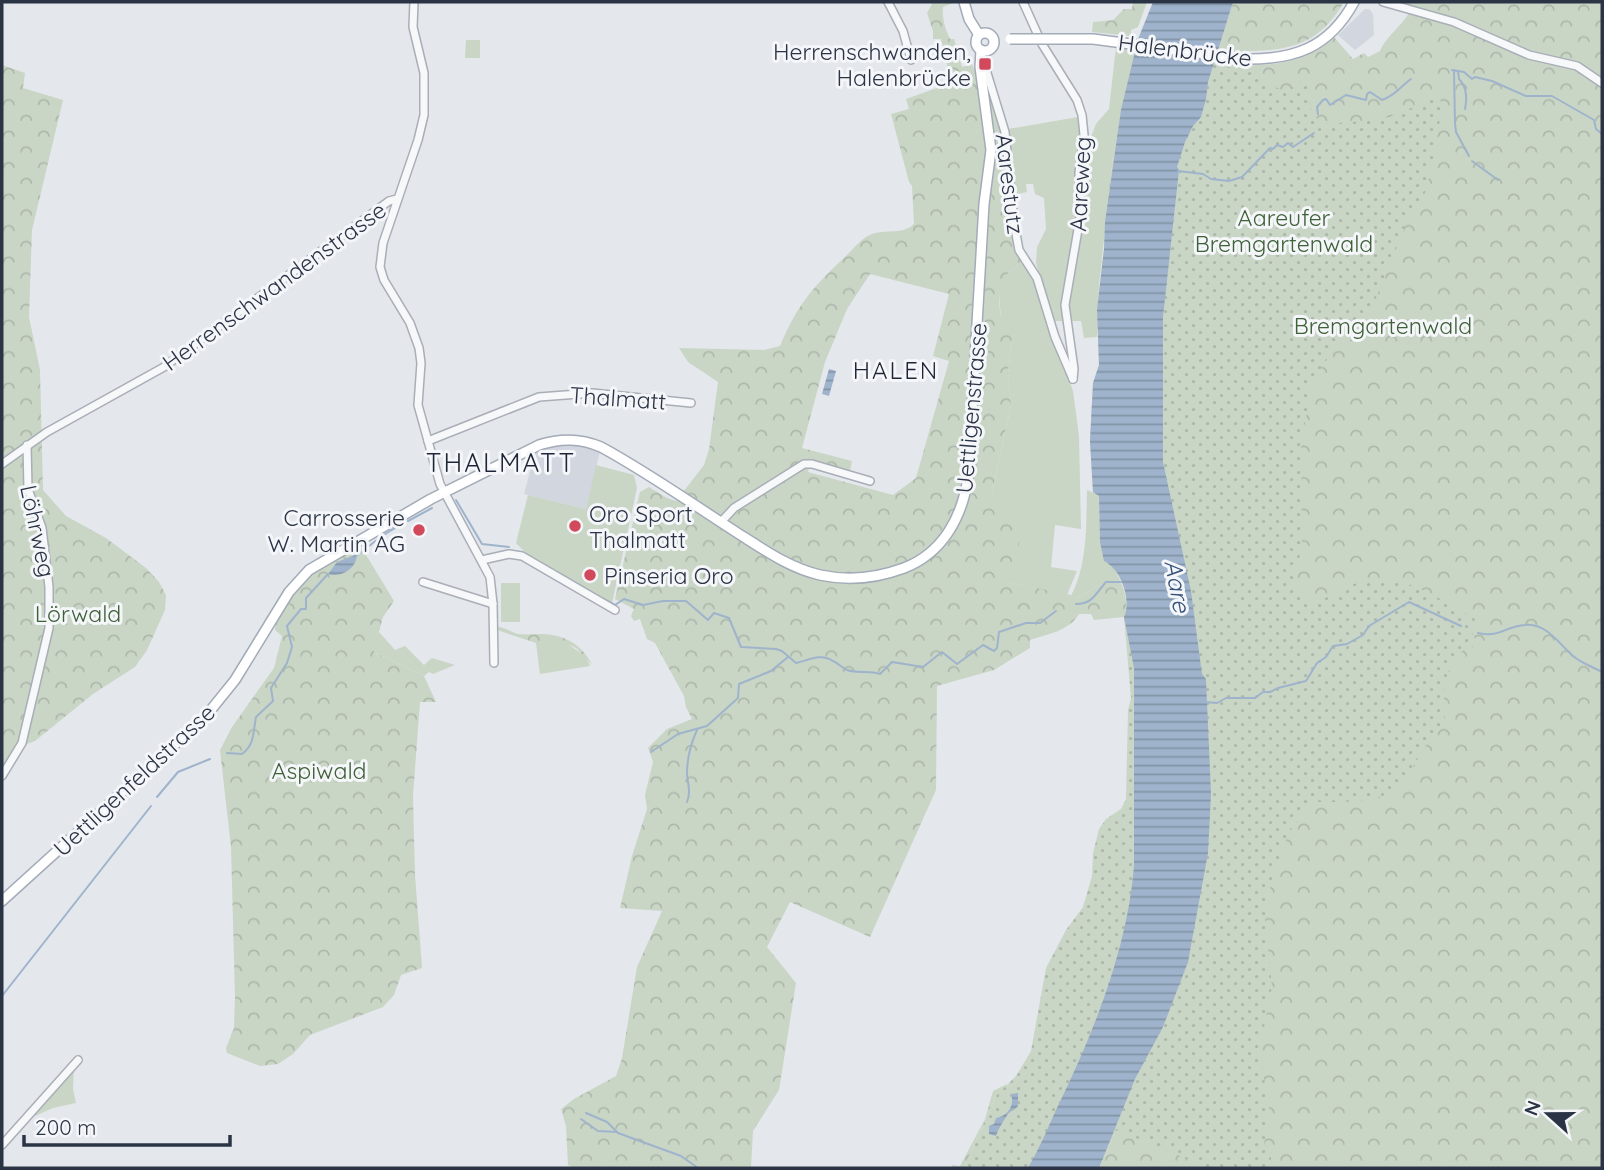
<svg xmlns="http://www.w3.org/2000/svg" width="1604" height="1170" font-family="Quicksand,sans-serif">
<defs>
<pattern id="forest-crowns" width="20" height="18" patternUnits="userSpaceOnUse" patternTransform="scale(1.75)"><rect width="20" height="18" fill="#c9d6c5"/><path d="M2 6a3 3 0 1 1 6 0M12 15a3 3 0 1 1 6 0" fill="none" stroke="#adb8ab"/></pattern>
<pattern id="park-dots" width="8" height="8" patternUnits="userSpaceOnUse" patternTransform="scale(1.75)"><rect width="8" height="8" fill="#c9d6c5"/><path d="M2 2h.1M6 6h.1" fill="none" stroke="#adb8ab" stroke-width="1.8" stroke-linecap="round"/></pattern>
<pattern id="water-rules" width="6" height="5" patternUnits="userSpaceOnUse" patternTransform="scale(1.75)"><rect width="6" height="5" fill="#9fb4cc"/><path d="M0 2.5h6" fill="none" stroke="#8293a7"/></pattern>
</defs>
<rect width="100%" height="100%" fill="#e4e7ec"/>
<!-- built -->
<g fill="#d2d6de">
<polygon points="1365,9 1369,9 1373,14 1374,35 1355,50 1338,35"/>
<polygon points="571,443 600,451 586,509 524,494 531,468 531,453 552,445"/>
</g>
<!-- green -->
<g fill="#c9d6c5">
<polygon points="466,40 480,40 480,58 465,58"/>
<polygon points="1116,47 1136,49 1137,51 1113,156 1099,286 1097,337 1084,338 1081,321 1068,321 1067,305 1083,158 1096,124 1109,109"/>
<polygon points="1078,117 1082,127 1080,206 1065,321 1052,321 1036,263 1037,247 1046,229 1044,198 1035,194 1033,184 1026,184 1027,192 1013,195 1008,129"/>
<polygon points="1022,262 1034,277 1073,391 1079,436 1081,529 1055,525 1051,567 1077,571 1067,595 1008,582 992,493 1011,405 1008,373 1012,337 1001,318 999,293 1007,274"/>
<polygon points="596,465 634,475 637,488 612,603 527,554 516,543 528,495 586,509"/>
<path d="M 1087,490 L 1099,495 L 1100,542 L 1120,580 L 1096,586 L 1081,597 L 1071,596 C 1088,563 1086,525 1087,490 Z"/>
<rect x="501" y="583" width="19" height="39"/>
<polygon points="379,632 395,650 405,646 424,665 432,658 455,665 433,674 429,672 424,676 374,652 374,637"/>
<polygon points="565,642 586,657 590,666 540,674 536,643"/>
<polygon points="74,1067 73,1089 76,1103 53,1108 28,1119"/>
</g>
<!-- forest -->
<g fill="url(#forest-crowns)" fill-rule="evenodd">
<path d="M 933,2 L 956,2 L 943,7 C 942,18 945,29 950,39 L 954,39 L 962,67 L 972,64 L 976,75 L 985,72 C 992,98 1002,124 1005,151 C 1009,183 1005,236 1022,262 L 1007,274 L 1007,282 C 995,289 1000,306 1001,318 L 1010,320 L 1012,337 L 1008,373 L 1011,405 L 992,493 L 1023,530 L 1008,582 L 1081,597 L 1096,586 L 1120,580 C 1125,591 1129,605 1124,617 L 1094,620 L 1091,614 L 1079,614 C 1069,631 1048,634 1030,640 L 1030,648 L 994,670 L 937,686 L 936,790 L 870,937 L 790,902 L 767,947 L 796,983 L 779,1090 L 753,1131 L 751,1168 L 574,1168 L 568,1165 L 566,1126 L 561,1109 L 574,1099 L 616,1076 L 622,1058 L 637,967 L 662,911 L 620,908 L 632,856 L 647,809 L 645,795 L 653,762 L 648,748 L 667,729 L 692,719 L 686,707 L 684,696 L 655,643 L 647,639 L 640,619 L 634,621 L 631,616 L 634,609 L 615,599 L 640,492 L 649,487 L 667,498 L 676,501 L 704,465 L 709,449 L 718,382 L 688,362 L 679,348 L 764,350 L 780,346 C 798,303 814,286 847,255 C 854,248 863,237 872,234 C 886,229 903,235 914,224 L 912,186 L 909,182 L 891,114 L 909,109 L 906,99 L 948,84 L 949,73 L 941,39 L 933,39 L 933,31 L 927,13 ZM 870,274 L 949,294 L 933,356 L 949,361 L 916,478 L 893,495 L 808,472 L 811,460 L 850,471 L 852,461 L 802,448 L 825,362 L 847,309 Z"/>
<polygon points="1133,2 1147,2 1138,27 1131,30 1131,36 1092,32 1093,22 1113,20 1124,9 1132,9"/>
<path d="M 1233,2 L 1344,2 C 1319,45 1289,51 1244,51 L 1241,53 L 1240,63 C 1247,66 1254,65 1262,65 C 1291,63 1312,56 1334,37 L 1353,59 L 1364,53 L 1368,57 L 1380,51 C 1387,34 1406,24 1412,6 L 1401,2 L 1602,2 L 1602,1168 L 1099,1168 L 1116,1130 L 1163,317 L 1217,49 Z"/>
<polygon points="2,65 25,73 23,88 63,100 32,230 29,317 40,370 43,490 66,516 106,538 146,568 159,582 166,595 165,610 147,650 135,667 93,694 35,741 24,745 2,774"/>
<path d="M 360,545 L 394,601 L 383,617 L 379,632 L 374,637 L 374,652 L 424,676 L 436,702 L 420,702 L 413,796 L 415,875 L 422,968 L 401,975 L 394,995 L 383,1007 L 310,1035 L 293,1054 L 278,1064 L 260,1066 L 227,1053 L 226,1048 L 234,1028 L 235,997 L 231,847 L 220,750 L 232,727 L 274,668 L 282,636 L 275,630 C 275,622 279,617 283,609 C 301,575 327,564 360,545 Z"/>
<path d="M 497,627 C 506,627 510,632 518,634 C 526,635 534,634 541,634 C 564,634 583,645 592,665 L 576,648 L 565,643 L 536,643 L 497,630 Z"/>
<polygon points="1007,1084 1004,1090 996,1096 964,1168 951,1168 952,1165 960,1166 985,1119 993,1091"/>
</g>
<!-- park -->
<path fill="url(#park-dots)" d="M 1136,48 L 1241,63 L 1266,82 L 1283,91 L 1289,90 L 1310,73 C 1305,89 1308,116 1324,124 L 1381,120 L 1439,97 L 1441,102 L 1439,130 L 1426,191 L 1406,225 L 1373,305 L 1324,363 L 1311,385 L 1301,449 L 1302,544 L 1294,587 L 1298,595 L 1303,599 L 1316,603 C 1328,597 1339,590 1351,585 C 1397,566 1436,598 1475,618 L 1472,633 L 1476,641 L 1472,648 L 1466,648 C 1450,660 1443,681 1444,701 C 1444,707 1446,716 1444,722 C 1441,732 1430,739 1424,748 C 1415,763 1403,786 1387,794 C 1370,803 1330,802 1311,802 L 1308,810 L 1289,832 L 1273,876 L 1266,904 L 1265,923 L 1272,986 L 1261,1043 L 1261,1060 L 1269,1109 L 1264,1145 L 1271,1157 L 1271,1168 L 1210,1168 L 1116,1130 L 1099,1168 L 964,1168 L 996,1096 L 1016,1076 L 1031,1051 L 1046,968 L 1066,930 L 1083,907 L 1092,876 L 1093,853 L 1099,829 L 1106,819 L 1121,809 L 1126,799 L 1128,710 L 1131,698 L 1124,617 C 1132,600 1121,569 1104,561 L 1100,542 L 1099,496 L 1093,492 L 1090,441 L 1093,383 L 1099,365 L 1097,310 L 1104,249 L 1105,222 L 1113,156 Z"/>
<!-- water -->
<g fill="url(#water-rules)">
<path d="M 1153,2 L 1233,2 L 1208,82 L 1206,99 L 1201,117 L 1193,126 L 1185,142 L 1177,167 L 1179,170 L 1163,317 L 1163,462 L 1191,591 L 1202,674 L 1206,679 L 1211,794 L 1208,853 L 1188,962 L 1163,1027 L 1135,1079 L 1099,1168 L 1028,1168 C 1039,1149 1047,1130 1056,1110 C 1093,1034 1127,951 1134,866 L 1134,668 L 1124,617 C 1132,600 1121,569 1104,561 L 1100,542 L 1099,496 L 1093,492 L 1090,441 L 1093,383 L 1099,365 L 1097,310 L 1104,249 L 1105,222 L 1121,110 L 1138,39 Z"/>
<polygon points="829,369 836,371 829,396 822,394"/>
<path d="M 355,555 L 357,556 C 355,569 342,578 328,574 L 337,562 Z"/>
<path d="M 1018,1093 L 1018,1106 C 1016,1109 1012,1110 1009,1113 C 1007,1114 997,1132 996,1136 L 989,1134 L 989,1126 L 994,1124 L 996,1118 C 1008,1116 1015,1105 1011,1094 Z"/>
</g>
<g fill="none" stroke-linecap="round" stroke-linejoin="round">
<!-- stream -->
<g stroke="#9fb4cc" stroke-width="2">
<polyline points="1452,70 1464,72 1472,79 1475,77 1492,81 1526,96 1552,96 1594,120 1596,129 1602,134"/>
<polyline points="1454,70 1455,123 1456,132 1469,156"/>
<path d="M 1458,71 L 1459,79 C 1467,87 1467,99 1465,109"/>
<path d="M 1318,114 L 1317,107 L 1323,100 L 1326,99 L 1330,105 L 1346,95 L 1366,100 L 1367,94 L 1370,92 L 1382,100 C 1395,96 1401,86 1411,79"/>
<polyline points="1472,161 1498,180"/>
<polyline points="1178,171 1203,174 1211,179 1229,181 1242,177 1270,148 1273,149 1277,145 1283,147 1288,143 1293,147 1314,133"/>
<polyline points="456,500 482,544 509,547"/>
<polyline points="408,521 432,508"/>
<polyline points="356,556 382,536 395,528"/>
<polyline points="557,572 588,590"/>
<path d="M 594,594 L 615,605 L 624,599 L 643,605 L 663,601 L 686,601 L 708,620 L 714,613 L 729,618 L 741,647 L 776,649 L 782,651 L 796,663 C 809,660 821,653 833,661 C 838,663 842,668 847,670 C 859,674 870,670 880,674 L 892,662 L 923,667 L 942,652 L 957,664 L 983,645 L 994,651 L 997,648 L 999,632 L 1026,623 L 1040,623 L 1056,611"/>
<path d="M 1076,604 C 1093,604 1096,593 1106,582 L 1121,582"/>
<path d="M 1478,633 C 1501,638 1505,626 1525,625 C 1547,623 1559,644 1573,656 C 1581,663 1593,667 1602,672"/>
<polyline points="1205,702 1217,703 1226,698 1255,698 1263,692 1270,692 1278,688 1306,681 1317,663 1326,657 1333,646 1347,644 1363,635 1369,626 1409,602 1461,626"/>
<polyline points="651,752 678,734 707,726 738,698 739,684 771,671 788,657"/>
<path d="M 227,753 L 242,754 C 255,744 253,732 256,717 L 273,701 L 271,688 L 287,663 L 292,647 L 287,626 L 301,609 L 306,609 L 306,598 L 328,574"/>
<polyline points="157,797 178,772 210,759"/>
<path d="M 687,802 C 691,792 688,785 687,774 C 687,759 691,743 697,730"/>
<polyline points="2,996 151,806"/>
<polyline points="586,1113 607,1122 618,1133 681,1156 698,1168"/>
<polyline points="581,1119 598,1131 617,1132"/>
</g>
<!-- minor casing -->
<g stroke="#a9aeb7" stroke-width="10">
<g id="minor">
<polyline points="414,2 413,27 424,73 424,115 418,140 383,243 380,267 384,280 410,323 419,348 421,363 418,405 440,484 490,577 493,604 494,663"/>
<polyline points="888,2 903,31 911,60"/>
<polyline points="1023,2 1042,44 1077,100 1082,115 1084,135 1079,173 1081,212 1065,305 1074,369 1073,379"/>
<polyline points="1383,2 1454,22 1529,55 1577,66 1602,83"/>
<polyline points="980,67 986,69 987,73 1005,132 1014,223 1019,250 1037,278 1055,337 1073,379"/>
<polyline points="428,441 539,397 592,393 691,403"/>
<polyline points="2,464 47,432 164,367 389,201 397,199"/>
<polyline points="721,522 734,508 804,464 812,464 870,481"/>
<polyline points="482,560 509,554 522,556 615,610"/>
<polyline points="423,582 493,604"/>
<polyline points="2,776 22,743 49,628 49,587 42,528 28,489 27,445"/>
<polyline points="2,1145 78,1060"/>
</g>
</g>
<!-- major casing -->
<g stroke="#a3abb8" stroke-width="12">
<g id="major">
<polyline points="964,2 969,19 979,35"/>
<circle cx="985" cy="42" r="9"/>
<path d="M 1244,59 C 1294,60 1329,48 1354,2"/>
<path d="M 2,901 L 206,716 L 235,680 L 289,592 L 309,570 L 431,499 L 539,445 C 561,438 580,438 601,447 C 647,472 691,503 736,532 C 763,549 789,568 820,575 C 848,581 877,578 904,568 C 943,553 962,517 968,478 L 984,204 L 991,150 L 980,67 L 981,50"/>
</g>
</g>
<!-- minor -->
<use href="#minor" stroke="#f7f8fa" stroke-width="7"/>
<!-- major -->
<use href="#major" stroke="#fff" stroke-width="9"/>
<!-- major-bridge casing -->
<g stroke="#a3abb8" stroke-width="12" stroke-linecap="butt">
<polyline id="major-bridge" points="1010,39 1093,39 1244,59"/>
</g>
<!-- major-bridge -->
<use href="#major-bridge" stroke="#fff" stroke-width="9"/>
</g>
<!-- markers -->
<g fill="#d1495b" stroke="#f4f6f9" stroke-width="2.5">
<rect x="978" y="57" width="14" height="14" rx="3.5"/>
<circle cx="575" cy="526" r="7"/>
<circle cx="419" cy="530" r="7"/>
<circle cx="590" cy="575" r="7"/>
</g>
<g text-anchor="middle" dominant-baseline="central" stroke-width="6" stroke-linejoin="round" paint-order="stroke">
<!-- street labels -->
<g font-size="23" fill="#2b3445" stroke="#f4f6f9">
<text transform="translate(1185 50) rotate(7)">Halenbrücke</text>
<text transform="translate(1010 184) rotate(83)">Aarestutz</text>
<text transform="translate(1080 184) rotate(-87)">Aareweg</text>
<text transform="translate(274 286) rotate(-36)">Herrenschwandenstrasse</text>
<text transform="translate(618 398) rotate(4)">Thalmatt</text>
<text transform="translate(971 408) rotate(-85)">Uettligenstrasse</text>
<text transform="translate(38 531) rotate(78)">Löhrweg</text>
<text transform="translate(134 780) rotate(-43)">Uettligenfeldstrasse</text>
</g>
<!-- poi labels -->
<g font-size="23" fill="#2b3445" stroke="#f4f6f9" text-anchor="end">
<text x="971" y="51">Herrenschwanden,<tspan x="971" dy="26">Halenbrücke</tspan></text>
<text x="589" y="513" text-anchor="start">Oro Sport<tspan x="589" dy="26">Thalmatt</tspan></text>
<text x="405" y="517">Carrosserie<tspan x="405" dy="26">W. Martin AG</tspan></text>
<text x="604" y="575" text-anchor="start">Pinseria Oro</text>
</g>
<!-- park labels -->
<g font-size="23" fill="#3f6138" stroke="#f4f6f9">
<text x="1284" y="217">Aareufer<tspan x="1284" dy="26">Bremgartenwald</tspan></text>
<text x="1383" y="325">Bremgartenwald</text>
<text x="78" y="613">Lörwald</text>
<text x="319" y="770">Aspiwald</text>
</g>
<!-- neighbourhood labels -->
<g font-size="24" letter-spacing="2" fill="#1d2536" stroke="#f4f6f9">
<text x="896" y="370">HALEN</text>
</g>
<!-- water labels -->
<g font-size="24" font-style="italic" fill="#34527a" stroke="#f4f6f9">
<text transform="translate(1178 586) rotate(79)">Aare</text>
</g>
<!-- quarter labels -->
<g font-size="26" letter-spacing="2" fill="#1d2536" stroke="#f4f6f9">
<text x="501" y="462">THALMATT</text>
</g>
</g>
<!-- border -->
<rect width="1604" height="1170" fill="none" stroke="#2b3445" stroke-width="7"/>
<!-- north arrow -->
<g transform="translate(1548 1114) rotate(291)" stroke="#f4f6f9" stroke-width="5" paint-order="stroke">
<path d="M0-5L12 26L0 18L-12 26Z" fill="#2b3445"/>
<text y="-10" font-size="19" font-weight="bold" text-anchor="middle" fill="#2b3445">N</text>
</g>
<!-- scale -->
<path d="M24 1135v10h206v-10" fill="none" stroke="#2b3445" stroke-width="3.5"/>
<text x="35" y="1135" font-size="21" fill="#2b3445" stroke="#f4f6f9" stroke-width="5" paint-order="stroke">200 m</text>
</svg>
